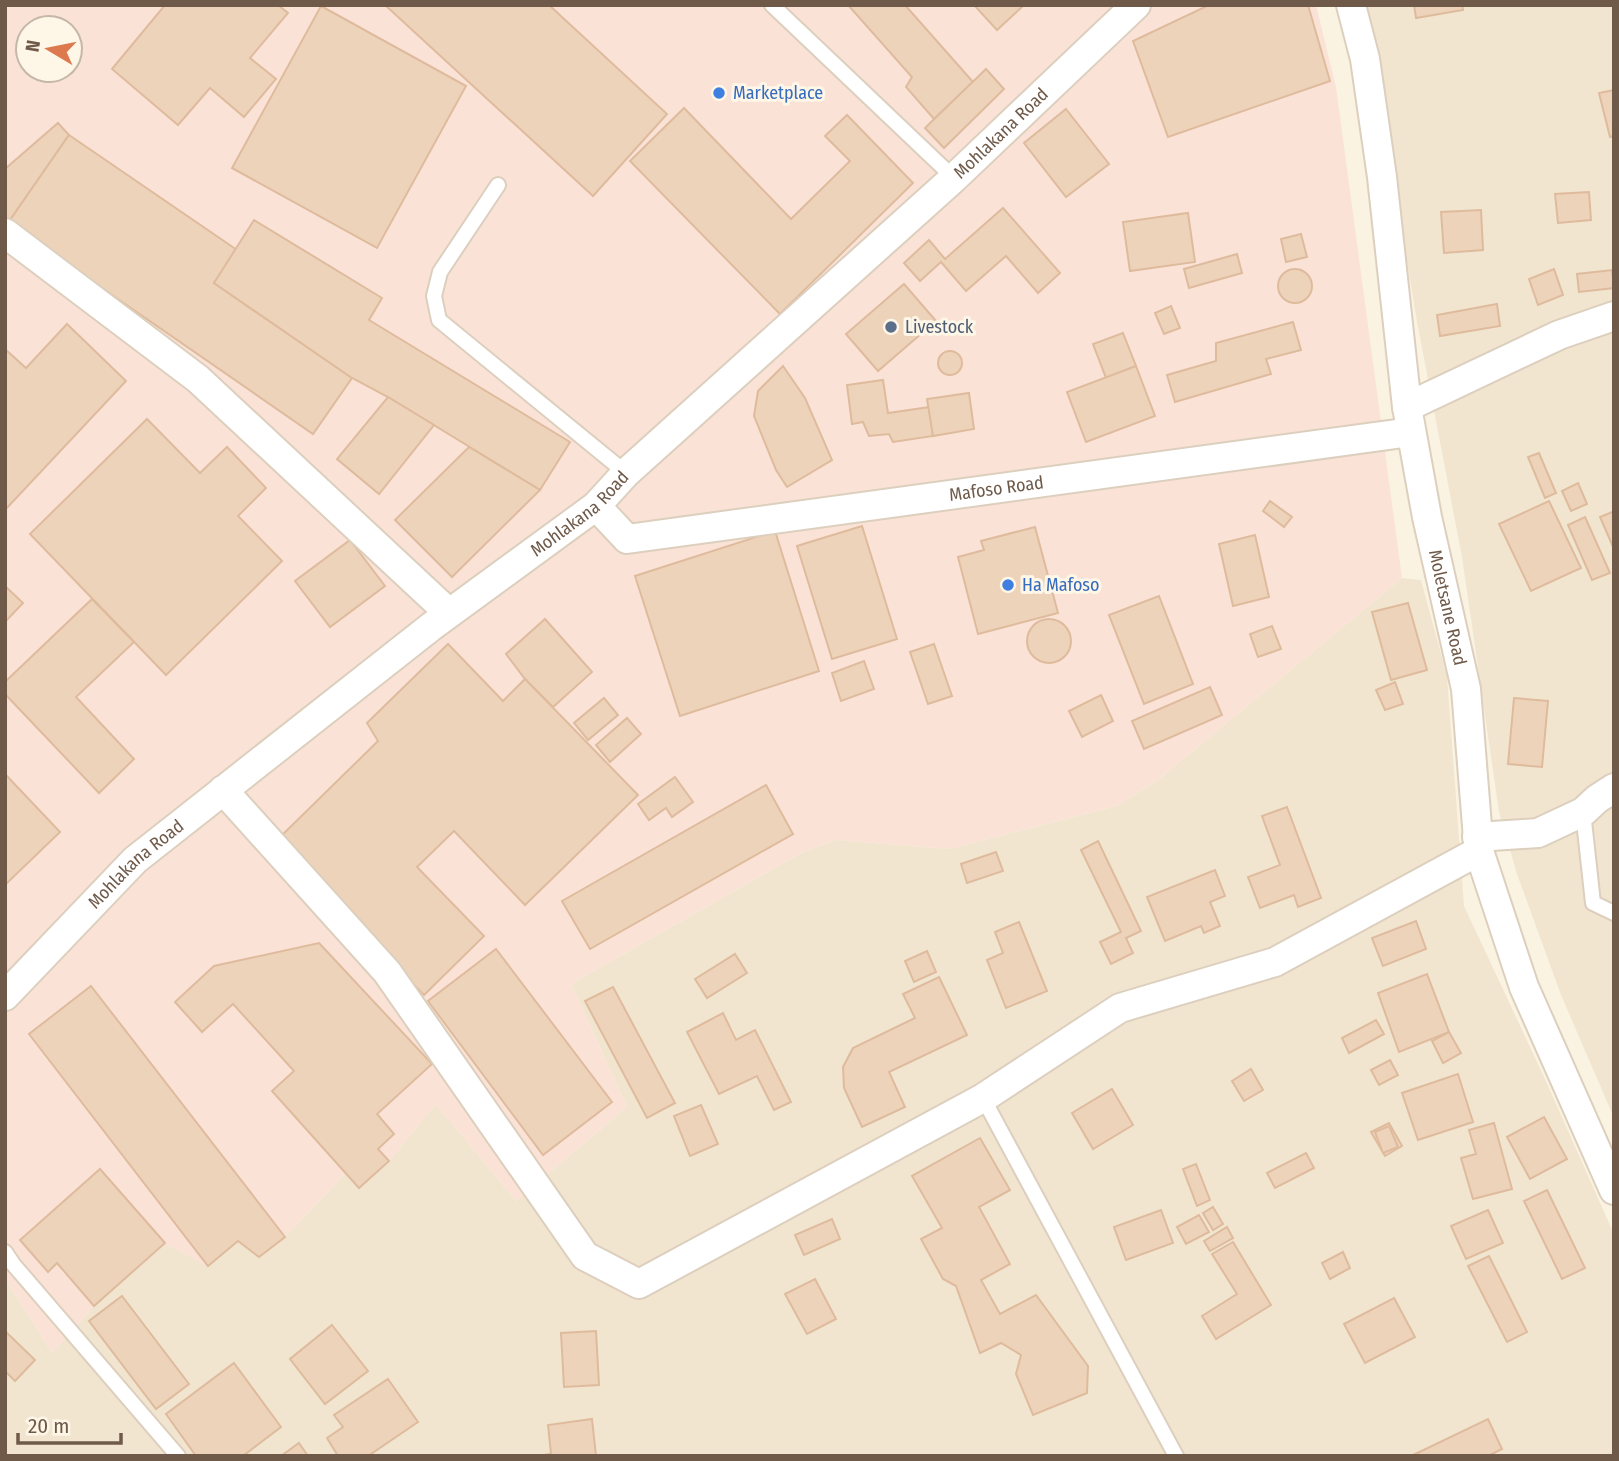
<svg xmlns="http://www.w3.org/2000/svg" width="1619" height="1461" font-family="'Fira Sans Condensed',sans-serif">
<rect width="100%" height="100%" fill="#faf3e1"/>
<!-- residential -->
<g fill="#f1e5d0">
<polygon points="1365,5 1614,5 1614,1118 1561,995 1517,874 1499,812 1462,557 1417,322"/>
<polygon points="1402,578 1421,580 1447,676 1464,906 1545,1079 1614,1234 1614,1456 5,1456 5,1278 52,1353 94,1306 165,1243 207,1265 238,1241 285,1237 346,1173 389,1161 436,1104 516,1201 627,1107 571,984 801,853 836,840 949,849 1117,806 1159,779"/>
</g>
<!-- commercial -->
<path fill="#fae3d6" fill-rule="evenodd" d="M 5,5 L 1316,5 L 1336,87 L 1402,578 L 1159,779 L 1117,806 L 949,849 L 836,840 L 801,853 L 571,984 L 627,1107 L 516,1201 L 436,1104 L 389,1161 L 359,1188 L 346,1173 L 285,1237 L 259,1257 L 238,1241 L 208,1266 L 165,1244 L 94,1306 L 52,1353 L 5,1278 ZM 28,28 L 70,28 L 70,70 L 28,70 Z"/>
<!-- building -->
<g fill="#eed3bb" stroke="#dfbb9d" stroke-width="2">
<polygon points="165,5 278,5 288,13 250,58 276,79 244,117 210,88 178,125 112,69"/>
<polygon points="385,5 549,5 667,114 593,196"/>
<polygon points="848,5 905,5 973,82 934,119 906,87 912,77"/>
<polygon points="974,5 1024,5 997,30"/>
<polygon points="1209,5 1308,5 1330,81 1168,137 1133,41"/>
<polygon points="1414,5 1462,5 1463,10 1416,18"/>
<polygon points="321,6 466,86 377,248 232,168"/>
<polygon points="986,69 1004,89 944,148 925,128"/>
<polygon points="1614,90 1614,136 1610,137 1599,93"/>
<polygon points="684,108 791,219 850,161 825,136 847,115 913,183 780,314 630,161"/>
<polygon points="1066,109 1109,164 1066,197 1024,143"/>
<polygon points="58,123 69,135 8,223 5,219 5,169"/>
<polygon points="69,135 237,250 214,283 352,378 313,434 8,223"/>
<polygon points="1589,192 1591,220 1558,223 1555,194"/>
<polygon points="1003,208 1060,273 1038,293 1006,256 966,291 941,262 920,281 904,263 929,240 945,259"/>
<polygon points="1481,210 1483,250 1444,253 1441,212"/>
<polygon points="1188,213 1195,262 1130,271 1123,222"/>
<polygon points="254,220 382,298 369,320 570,442 540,490 388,397 352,378 214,283"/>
<polygon points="1301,234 1307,257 1286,262 1281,239"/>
<polygon points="1237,254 1242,273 1189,288 1184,269"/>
<circle cx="1295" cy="286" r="17"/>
<polygon points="1554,269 1563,295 1538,305 1529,279"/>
<polygon points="1612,270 1614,288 1579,292 1577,274"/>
<polygon points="904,284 936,321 878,371 846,334"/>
<polygon points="1497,304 1500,326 1440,336 1437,315"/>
<polygon points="1171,306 1180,328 1164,334 1155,313"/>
<polygon points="1293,322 1301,350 1266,359 1271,374 1175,402 1167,375 1216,361 1216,343"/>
<polygon points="67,324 126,381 5,510 5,349 26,368"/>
<polygon points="1123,333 1136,366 1106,378 1093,344"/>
<circle cx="950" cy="363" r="12"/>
<polygon points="783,366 805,398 832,460 787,487 776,470 754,416 758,391"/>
<polygon points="1136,366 1155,416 1086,442 1067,392"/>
<polygon points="883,380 888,413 930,407 933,436 893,442 889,434 869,436 863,422 852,424 847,385"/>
<polygon points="969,393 974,429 933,436 927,399"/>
<polygon points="388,397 434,425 379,494 337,459"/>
<polygon points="147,419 200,473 227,447 266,488 238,516 282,561 166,675 30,534"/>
<polygon points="469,447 540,490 452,577 395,520"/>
<polygon points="1539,453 1556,493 1545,498 1528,457"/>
<polygon points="1578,483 1587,504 1571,511 1562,491"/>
<polygon points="1270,501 1292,517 1284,527 1263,511"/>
<polygon points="1549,501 1581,568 1531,591 1499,524"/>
<polygon points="1612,512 1614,517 1614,549 1600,517"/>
<polygon points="1585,517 1610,573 1592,580 1568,525"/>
<polygon points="862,526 897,639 832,659 797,546"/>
<polygon points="1035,527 1058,613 978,634 958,557 984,550 981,541"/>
<polygon points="775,531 819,671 680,716 635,576"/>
<polygon points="1255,535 1269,597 1233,606 1219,544"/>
<polygon points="350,540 385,586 330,627 295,581"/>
<polygon points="5,586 23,603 5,622"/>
<polygon points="1159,596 1193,684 1144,704 1109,615"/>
<polygon points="92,599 134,642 76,697 134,759 99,793 5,694 5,682"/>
<polygon points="1408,603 1427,670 1391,680 1372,612"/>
<circle cx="1049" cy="641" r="22"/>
<polygon points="545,619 592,672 553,707 525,679 506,654"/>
<polygon points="1272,626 1281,649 1258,657 1250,634"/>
<polygon points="448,644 503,701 525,679 638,795 525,905 454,831 417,867 484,936 424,995 275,842 378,741 367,723"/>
<polygon points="934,644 952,696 928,704 910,652"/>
<polygon points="864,661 874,689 841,701 832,673"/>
<polygon points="1395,682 1403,704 1385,710 1376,690"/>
<polygon points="1210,687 1222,715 1144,749 1132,721"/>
<polygon points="1101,695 1113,721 1082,737 1069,711"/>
<polygon points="604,698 618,715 588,740 574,723"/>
<polygon points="1514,698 1548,701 1542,767 1508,764"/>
<polygon points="627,718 641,734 610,762 596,745"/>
<polygon points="5,774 60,832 5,885"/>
<polygon points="675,777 693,802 672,817 666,808 649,820 638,804"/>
<polygon points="766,785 793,834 590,949 562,901"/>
<polygon points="1287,807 1321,898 1298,907 1294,895 1260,908 1248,877 1280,865 1262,816"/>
<polygon points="1098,841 1141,931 1126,938 1133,953 1111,964 1100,942 1121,932 1081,850"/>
<polygon points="996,852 1003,871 967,883 961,864"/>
<polygon points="1215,870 1225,896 1210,902 1220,926 1204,933 1201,926 1165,941 1147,897"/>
<polygon points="1416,921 1426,949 1383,966 1372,938"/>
<polygon points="1019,922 1047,991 1006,1008 987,960 1003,953 995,932"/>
<polygon points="319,943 432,1064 377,1114 394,1134 378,1149 389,1161 359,1188 272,1091 294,1071 233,1004 202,1032 175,1002 214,966"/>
<polygon points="496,949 612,1102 543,1155 428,1001"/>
<polygon points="927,951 936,972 914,982 905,961"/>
<polygon points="735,954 747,973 707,998 695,979"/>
<polygon points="1427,974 1449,1032 1399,1052 1378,993"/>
<polygon points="939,977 967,1035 889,1072 905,1107 862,1127 844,1088 843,1067 853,1048 915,1018 903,994"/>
<polygon points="91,986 285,1237 259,1257 238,1241 208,1266 29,1034"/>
<polygon points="613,987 675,1103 647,1118 585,1001"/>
<polygon points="723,1013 736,1040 755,1030 791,1102 774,1110 757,1076 719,1094 687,1032"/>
<polygon points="1376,1020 1384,1034 1349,1053 1342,1038"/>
<polygon points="1449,1032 1461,1053 1443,1063 1432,1041"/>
<polygon points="1390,1060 1398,1075 1379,1085 1371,1070"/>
<polygon points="1251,1069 1263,1090 1244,1101 1232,1081"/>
<polygon points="1458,1074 1473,1122 1418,1140 1402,1093"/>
<polygon points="1112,1089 1133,1125 1093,1149 1072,1113"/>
<polygon points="701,1105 718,1144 690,1156 674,1116"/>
<polygon points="1544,1117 1567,1159 1530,1179 1507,1137"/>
<polygon points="1389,1123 1402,1146 1385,1156 1371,1132"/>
<polygon points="1494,1123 1512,1189 1473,1199 1461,1158 1476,1154 1469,1130"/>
<polygon points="1389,1126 1398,1147 1383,1153 1375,1132"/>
<polygon points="980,1138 1010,1190 979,1207 1010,1264 981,1280 1000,1314 1036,1295 1088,1366 1087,1393 1033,1415 1016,1374 1021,1355 1001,1343 980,1353 956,1286 943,1279 921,1239 942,1228 912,1176"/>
<polygon points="1306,1153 1314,1168 1275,1188 1267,1173"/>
<polygon points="1196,1164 1210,1200 1197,1206 1183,1169"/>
<polygon points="100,1169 165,1243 94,1306 57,1263 48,1272 20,1240"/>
<polygon points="1547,1190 1585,1268 1562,1279 1524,1201"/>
<polygon points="1213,1207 1223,1224 1213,1230 1203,1213"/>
<polygon points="1161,1210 1173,1243 1126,1260 1114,1227"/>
<polygon points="1488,1210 1503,1243 1466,1259 1451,1226"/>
<polygon points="1199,1215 1209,1232 1186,1244 1177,1227"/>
<polygon points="832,1219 840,1239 804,1255 795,1235"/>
<polygon points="1227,1227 1233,1238 1210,1251 1204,1241"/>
<polygon points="1233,1242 1271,1305 1216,1339 1202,1316 1237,1294 1212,1254"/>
<polygon points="1343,1252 1350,1268 1330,1279 1322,1263"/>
<polygon points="1489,1256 1527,1332 1507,1342 1468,1266"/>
<polygon points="815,1279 836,1319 807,1334 785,1294"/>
<polygon points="122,1296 189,1384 156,1409 89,1321"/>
<polygon points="1394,1298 1415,1337 1365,1363 1344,1324"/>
<polygon points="332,1325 368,1371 325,1404 290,1359"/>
<polygon points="5,1331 35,1360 15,1381 5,1371"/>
<polygon points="596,1331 599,1385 564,1387 561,1333"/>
<polygon points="234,1363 281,1427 243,1456 196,1456 166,1414"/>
<polygon points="388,1379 418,1422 368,1456 338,1456 327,1438 343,1427 334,1415"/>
<polygon points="592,1419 596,1456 536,1456 551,1454 548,1425"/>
<polygon points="1488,1419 1502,1449 1488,1456 1411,1456"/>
<polygon points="299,1443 308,1456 281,1456"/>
</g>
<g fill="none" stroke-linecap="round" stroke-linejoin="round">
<!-- lane casing -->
<g stroke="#ddcfbe" stroke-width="18">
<g id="lane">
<polyline points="772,5 954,178"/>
<polyline points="498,185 440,272 434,296 439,320 626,473"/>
<polyline points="1583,812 1593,903 1614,913"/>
<polyline points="983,1098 1176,1456"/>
<polyline points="5,1252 13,1264 178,1456"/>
</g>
</g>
<!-- street casing -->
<g stroke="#ddcfbe" stroke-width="32">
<g id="street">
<path id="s1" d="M 1351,5 L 1365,59 L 1382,177 L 1407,407 L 1427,517 L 1466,689 L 1479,851 L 1524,987 L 1614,1190"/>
<polyline points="5,233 198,379 449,613"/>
<polyline points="1407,407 1559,335 1614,316"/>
<path id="s2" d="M 596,506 L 627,539 L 1411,432"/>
<polyline points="223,790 387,972 585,1256 639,1284 983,1098 1120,1008 1275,962 1479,851"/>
<polyline points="1477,837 1538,833 1583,812 1597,799 1614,788"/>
<path id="s3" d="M 5,996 L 135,860 L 432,626 L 596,506 L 626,473 L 954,178 L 1136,5"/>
</g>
</g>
<!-- lane -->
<use href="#lane" stroke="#fff" stroke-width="14"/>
<!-- street -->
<use href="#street" stroke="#fff" stroke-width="28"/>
</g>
<!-- markers -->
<g fill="#3f7fe0" stroke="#fef6e7" stroke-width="2.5">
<circle cx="719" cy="93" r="7"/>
<circle cx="1008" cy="585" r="7"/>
</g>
<circle fill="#5c6f8a" stroke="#fef6e7" stroke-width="2.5" cx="891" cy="327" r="7"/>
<g text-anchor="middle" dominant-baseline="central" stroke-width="6" stroke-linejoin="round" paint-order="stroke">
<!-- shop labels -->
<g font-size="18" fill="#366cbe" stroke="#fef6e7" text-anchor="start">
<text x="733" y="93">Marketplace</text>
<text x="1022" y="585">Ha Mafoso</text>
</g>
<!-- street labels -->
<g font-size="18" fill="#6f5a4a" stroke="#fef6e7">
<text stroke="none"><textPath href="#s3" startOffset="1320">Mohlakana Road</textPath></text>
<text stroke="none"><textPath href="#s2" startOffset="418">Mafoso Road</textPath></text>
<text stroke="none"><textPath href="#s3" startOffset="752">Mohlakana Road</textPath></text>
<text stroke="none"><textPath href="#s1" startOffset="611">Moletsane Road</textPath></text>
<text stroke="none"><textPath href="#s3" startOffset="186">Mohlakana Road</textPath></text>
</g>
<!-- service labels -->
<g font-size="18" fill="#4e5e75" stroke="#fef6e7" text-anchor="start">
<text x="905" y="327">Livestock</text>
</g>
</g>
<!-- border -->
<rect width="1619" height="1461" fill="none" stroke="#6f5a4a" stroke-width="14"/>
<!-- north arrow -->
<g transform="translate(49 49) rotate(280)"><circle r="33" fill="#fef6e7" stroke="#c5b8a8" stroke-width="2"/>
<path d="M0-5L12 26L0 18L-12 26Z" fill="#dc794e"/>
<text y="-10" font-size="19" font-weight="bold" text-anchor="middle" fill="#6f5a4a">N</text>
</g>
<!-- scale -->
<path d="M18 1433v10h103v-10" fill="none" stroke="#6f5a4a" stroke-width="3.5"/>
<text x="28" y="1433" font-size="21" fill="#6f5a4a" stroke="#fef6e7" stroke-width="5" paint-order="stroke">20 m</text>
</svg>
